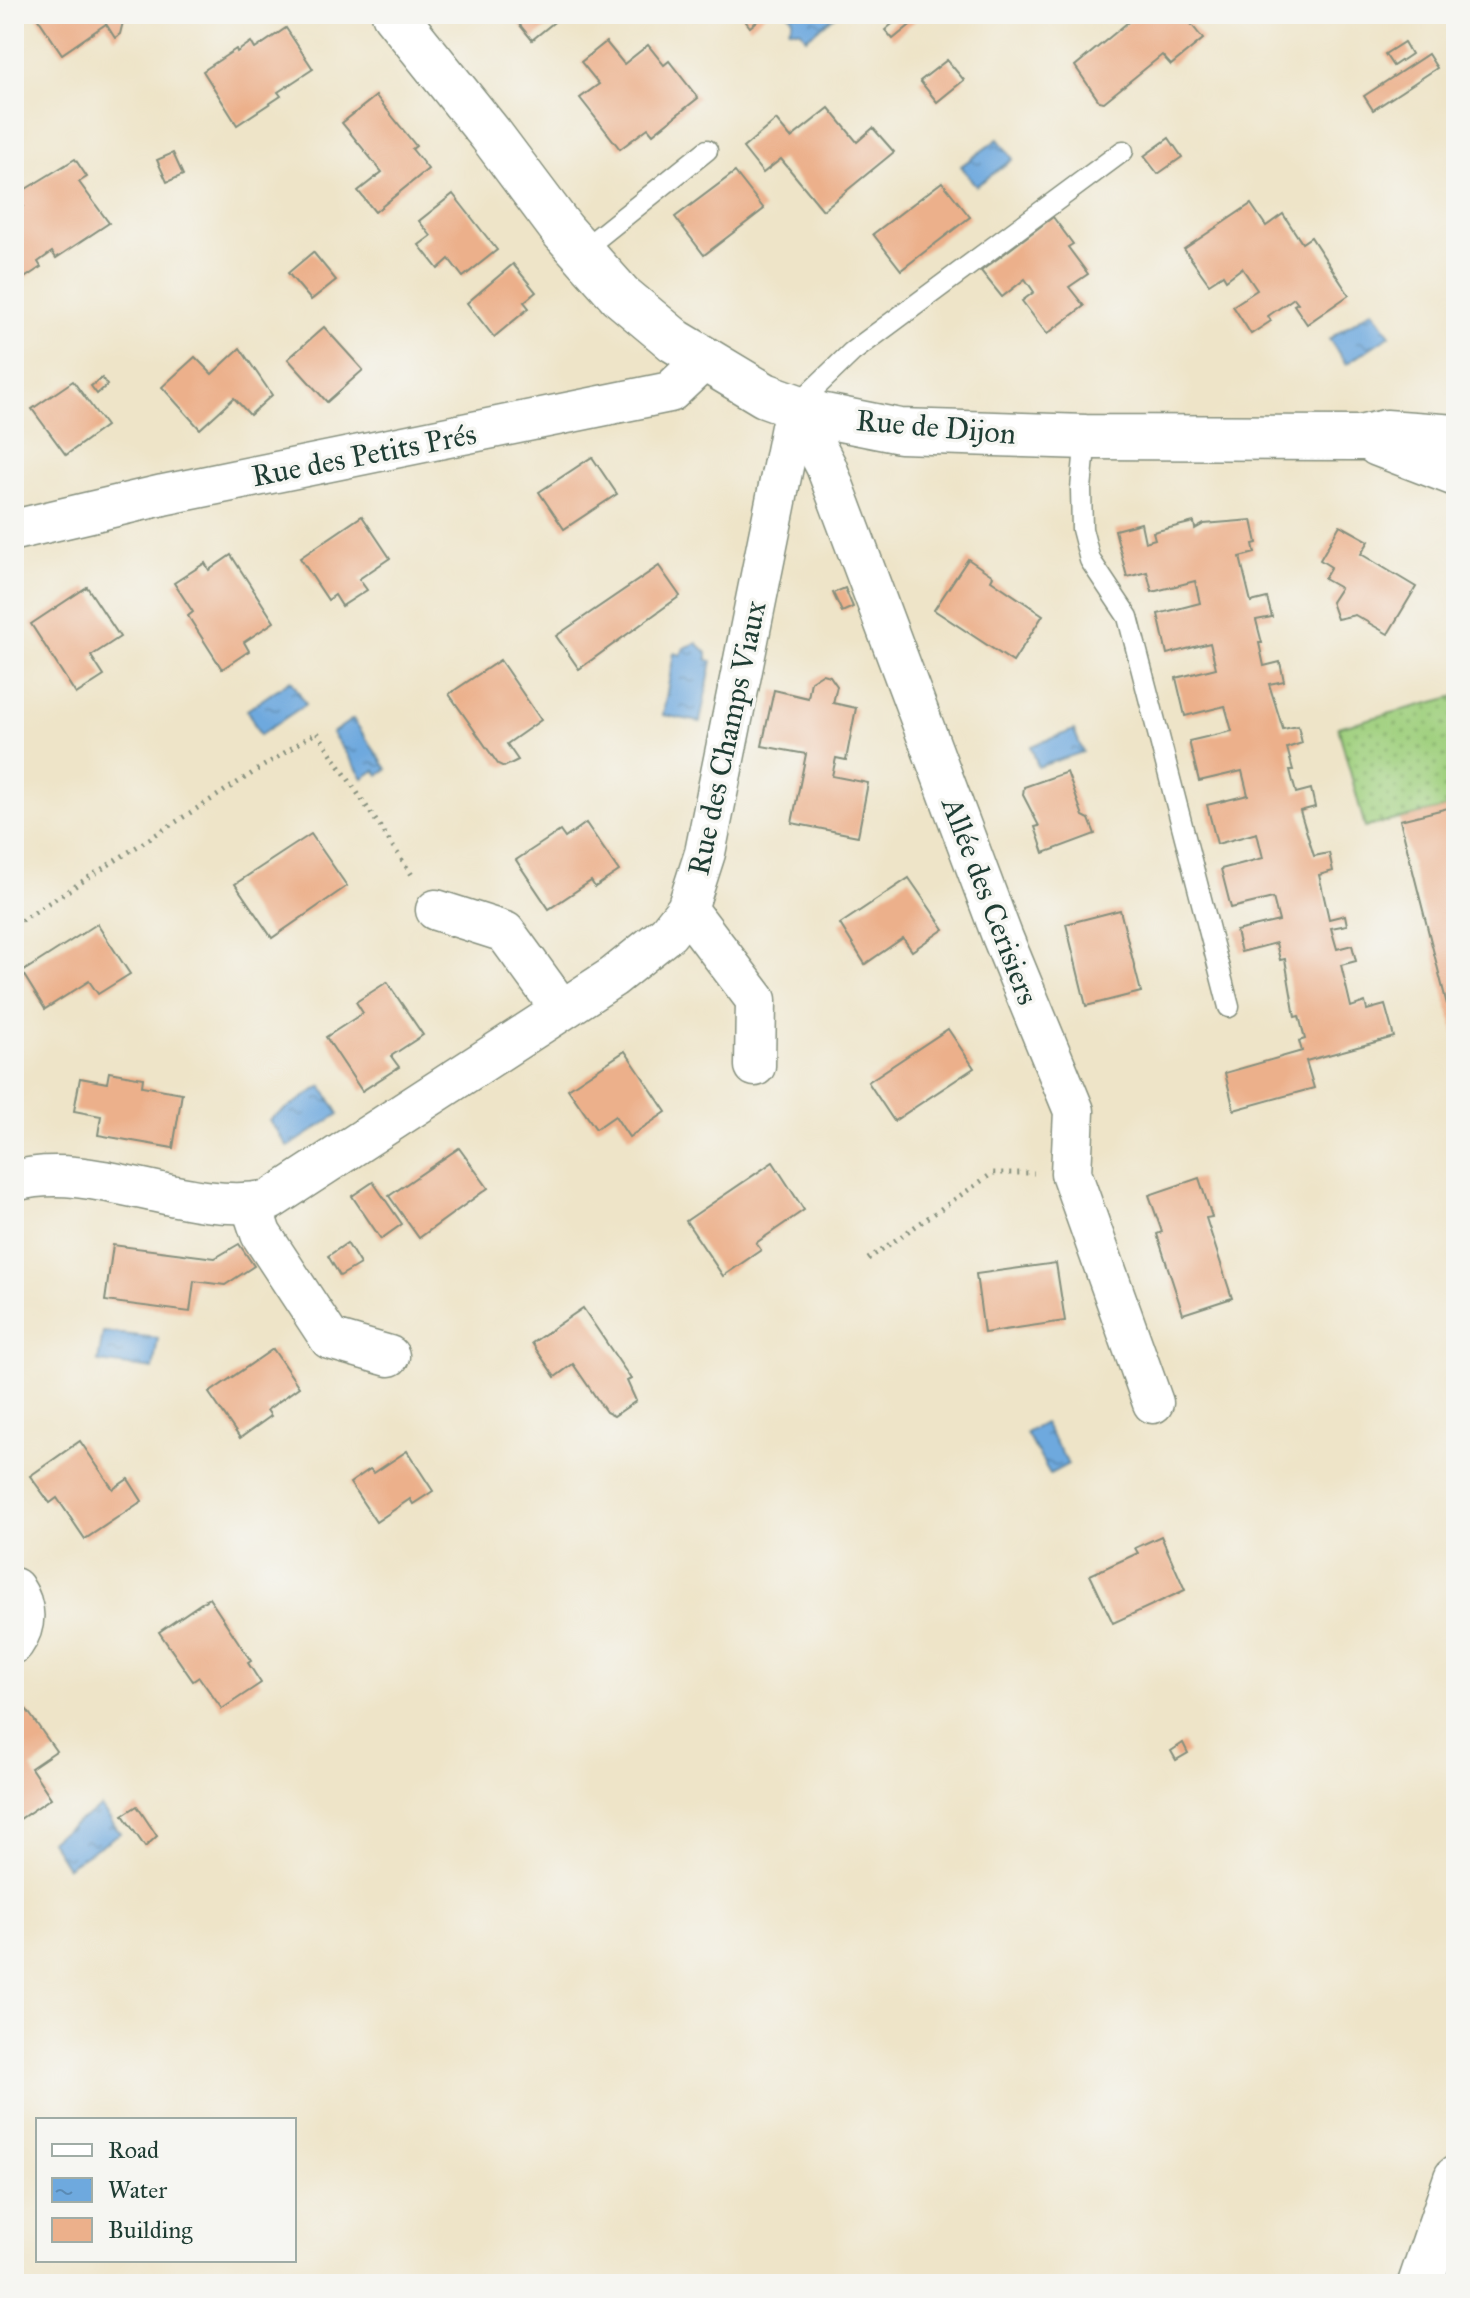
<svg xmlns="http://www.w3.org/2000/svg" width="1470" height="2298" font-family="'IM FELL Great Primer',serif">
<defs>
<pattern id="grass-dots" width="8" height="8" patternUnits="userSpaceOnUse" patternTransform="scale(2)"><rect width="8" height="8" fill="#a0d07f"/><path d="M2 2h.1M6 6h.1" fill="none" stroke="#82aa69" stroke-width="1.8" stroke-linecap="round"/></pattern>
<pattern id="water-ripples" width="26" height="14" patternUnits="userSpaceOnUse" patternTransform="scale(2)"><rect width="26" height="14" fill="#6ea9de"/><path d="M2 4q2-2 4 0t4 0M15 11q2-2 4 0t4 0" fill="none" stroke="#5a8bb5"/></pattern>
</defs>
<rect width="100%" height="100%" fill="#f6f6f2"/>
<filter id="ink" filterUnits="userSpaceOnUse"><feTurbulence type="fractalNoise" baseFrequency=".0125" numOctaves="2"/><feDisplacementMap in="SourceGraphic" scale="16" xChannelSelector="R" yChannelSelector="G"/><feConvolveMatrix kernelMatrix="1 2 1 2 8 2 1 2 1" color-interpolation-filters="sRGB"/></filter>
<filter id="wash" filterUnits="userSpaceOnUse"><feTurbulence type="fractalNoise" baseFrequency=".006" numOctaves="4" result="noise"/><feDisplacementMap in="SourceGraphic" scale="32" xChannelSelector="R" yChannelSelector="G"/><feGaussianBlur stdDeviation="1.8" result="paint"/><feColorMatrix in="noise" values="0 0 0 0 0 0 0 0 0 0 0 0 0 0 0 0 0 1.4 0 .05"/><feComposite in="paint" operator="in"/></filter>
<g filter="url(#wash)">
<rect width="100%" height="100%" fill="#eee4c8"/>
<!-- grass -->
<polygon fill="url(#grass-dots)" stroke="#60865a" stroke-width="2" points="1456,696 1456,806 1365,827 1338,727"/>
<!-- water -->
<g fill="url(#water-ripples)" stroke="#467389" stroke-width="2">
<polygon points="789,14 838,14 806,38 801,31 789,29 793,19"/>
<polygon points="998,139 1013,159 976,186 961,166"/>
<polygon points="1373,310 1390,335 1346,364 1329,339"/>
<polygon points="697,643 707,653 707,660 712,661 700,722 663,715 674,653 681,655 684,648"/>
<polygon points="291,680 306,704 260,735 247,710"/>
<polygon points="353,719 387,769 379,775 375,770 363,778 332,733"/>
<polygon points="1074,730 1083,752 1038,767 1031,746"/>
<polygon points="322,1086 339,1114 288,1147 269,1120"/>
<polygon points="103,1332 158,1338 153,1369 98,1362"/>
<polygon points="1044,1423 1068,1464 1050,1474 1026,1433"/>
<polygon points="101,1807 120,1833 67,1867 50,1840"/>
</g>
<g id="blocks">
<!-- building -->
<g fill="#ecb08b">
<polygon points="35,14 125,14 120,34 115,38 106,24 62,54"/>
<polygon points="511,14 564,14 532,40"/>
<polygon points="740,14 766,14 750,27"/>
<polygon points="904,14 909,14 915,21 893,39 885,30"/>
<polygon points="1138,14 1183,14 1203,39 1171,65 1162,55 1104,102 1099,101 1075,66"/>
<polygon points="286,28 313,69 278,92 281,96 237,125 203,71 236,49 237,52 251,42 255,49"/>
<polygon points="606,42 624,64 648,45 664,65 669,61 698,98 653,134 648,128 620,149 580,98 599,84 581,62"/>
<polygon points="1404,42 1411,54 1393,66 1385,54"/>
<polygon points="1428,54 1437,68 1373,110 1364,96"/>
<polygon points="947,60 964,80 937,102 920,81"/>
<polygon points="376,96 416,146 412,149 428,169 375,212 358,191 382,172 342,123"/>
<polygon points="829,108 857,142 873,128 894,152 823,210 781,159 763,173 743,148 776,120 791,138"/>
<polygon points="1169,138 1182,157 1158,174 1144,156"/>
<polygon points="173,153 183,175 167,182 157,160"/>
<polygon points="75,159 87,177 79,182 109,223 56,258 52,252 38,262 41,267 14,285 14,212 23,206 16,195"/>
<polygon points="735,172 764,209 704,255 675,217"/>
<polygon points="942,182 970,217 901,270 873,234"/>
<polygon points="453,194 497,250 463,277 449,259 438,269 419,245 431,236 419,221"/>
<polygon points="1251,204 1266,226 1283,214 1302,243 1311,237 1349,295 1307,324 1294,305 1298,303 1294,298 1268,316 1271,321 1251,334 1233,306 1257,290 1242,268 1226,280 1223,275 1209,284 1184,249"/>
<polygon points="1053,217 1073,244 1068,247 1088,274 1069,287 1084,306 1047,334 1022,301 1034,292 1025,279 1002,297 981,271"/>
<polygon points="313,252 336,280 311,300 288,273"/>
<polygon points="513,264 536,292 524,302 529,308 494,337 467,303"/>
<polygon points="324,327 363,370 327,402 288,359"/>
<polygon points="240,348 272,395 250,415 234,398 200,429 162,387 195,357 212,374"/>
<polygon points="102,378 107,385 97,394 91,386"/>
<polygon points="73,381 106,426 66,455 32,409"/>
<polygon points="592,457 617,494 564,529 539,492"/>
<polygon points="362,516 390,558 359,579 367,590 342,606 335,595 328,600 300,558"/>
<polygon points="1252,520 1257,543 1253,544 1255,553 1240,557 1251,602 1267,598 1272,617 1256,620 1262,643 1259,643 1264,666 1280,662 1284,681 1269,684 1283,729 1298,726 1302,743 1287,748 1293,770 1290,770 1296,793 1311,789 1315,807 1300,811 1314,856 1329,853 1333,871 1319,875 1329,919 1345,915 1347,925 1331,928 1337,949 1352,945 1356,961 1341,965 1351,1007 1365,1002 1367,1010 1385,1005 1394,1037 1306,1061 1314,1088 1234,1110 1225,1073 1302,1051 1299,1041 1305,1039 1299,1016 1295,1017 1285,959 1280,960 1276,943 1241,952 1236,931 1279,921 1273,898 1231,908 1221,869 1263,858 1257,833 1217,844 1207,805 1248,795 1242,771 1199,781 1189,741 1232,731 1225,706 1185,716 1176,678 1216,668 1210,643 1167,654 1158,614 1200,603 1195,581 1152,592 1147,572 1127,577 1115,530 1141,523 1145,542 1155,539 1153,532 1194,522 1195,529 1204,524"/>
<polygon points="1340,525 1369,541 1361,554 1416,587 1388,634 1355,615 1337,619 1331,602 1340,588 1324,579 1331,567 1320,560"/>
<polygon points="231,555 274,622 244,642 249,651 222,669 188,616 193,612 174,583 205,563 209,570"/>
<polygon points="968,559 993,576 991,580 1043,615 1013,662 934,610"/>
<polygon points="659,566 680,596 579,669 556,636"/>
<polygon points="87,587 120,637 91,656 104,676 76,694 31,624"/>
<polygon points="845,588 853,607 842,612 833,593"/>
<polygon points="500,660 541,720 507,744 518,760 504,767 498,764 449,694"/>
<polygon points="822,674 830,676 837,686 833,703 856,708 846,760 836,758 832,776 868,783 858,836 792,823 806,754 762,746 774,690 808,698 811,681"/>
<polygon points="1067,772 1083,816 1089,819 1095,834 1044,853 1035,827 1039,826 1023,795 1024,787"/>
<polygon points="1456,806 1456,1036 1455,1036 1400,820"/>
<polygon points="586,823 619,871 595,887 591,881 549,909 516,860 560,831 565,838"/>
<polygon points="311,834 347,886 272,938 235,884"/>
<polygon points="909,878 944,929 912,951 903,938 865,964 840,924"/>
<polygon points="1120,910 1141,992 1086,1006 1066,924"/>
<polygon points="97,924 130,974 98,994 89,981 45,1009 22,972"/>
<polygon points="387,982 423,1035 391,1056 399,1067 362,1091 326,1037 363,1013 356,1002"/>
<polygon points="948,1029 974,1068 894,1121 868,1082"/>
<polygon points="625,1051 666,1112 629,1137 615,1116 596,1129 568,1089"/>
<polygon points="109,1072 143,1078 142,1086 182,1093 173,1148 98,1135 101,1116 74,1111 80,1078 107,1083"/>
<polygon points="459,1148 488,1188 419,1238 389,1196"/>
<polygon points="773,1162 804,1210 756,1243 761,1250 723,1276 686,1221"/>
<polygon points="1199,1178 1212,1217 1206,1218 1232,1298 1183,1314 1157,1234 1162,1232 1149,1195"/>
<polygon points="373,1182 402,1224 381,1239 352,1196"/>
<polygon points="347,1243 360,1264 340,1276 328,1256"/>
<polygon points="239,1244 254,1266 225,1285 194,1281 190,1312 105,1301 113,1245 215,1258"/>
<polygon points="1056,1263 1065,1321 984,1333 976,1274"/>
<polygon points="583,1308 631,1379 627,1381 636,1401 614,1416 606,1412 573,1364 555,1377 532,1343"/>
<polygon points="273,1349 299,1387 267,1410 271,1416 240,1438 209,1393"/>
<polygon points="80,1441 113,1489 128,1479 142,1501 85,1539 57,1498 50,1503 30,1476"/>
<polygon points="407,1451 433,1491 413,1504 410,1499 376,1522 350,1483 370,1469 374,1473"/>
<polygon points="1161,1536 1185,1590 1113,1623 1090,1575 1138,1553 1135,1548"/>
<polygon points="209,1598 251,1661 248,1663 261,1683 222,1709 199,1677 193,1681 159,1632"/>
<polygon points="27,1710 56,1751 31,1768 51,1798 14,1823 14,1719"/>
<polygon points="1183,1743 1188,1753 1176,1760 1171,1751"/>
<polygon points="137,1806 157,1836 145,1847 123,1815"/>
</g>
</g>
</g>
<g filter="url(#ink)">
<use href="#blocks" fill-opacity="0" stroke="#86907e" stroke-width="2"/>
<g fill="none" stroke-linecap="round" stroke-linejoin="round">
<!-- service casing -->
<g stroke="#86907e" stroke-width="23">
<g id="service">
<polyline points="580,252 707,150"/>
<polyline points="795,407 852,352 1123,151"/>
<polyline points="1086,437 1081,489 1082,529 1090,560 1128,617 1229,1007"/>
</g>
</g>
<!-- minor casing -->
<g stroke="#86907e" stroke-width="43">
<g id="minor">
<polyline points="795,407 826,466 1002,936 1074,1111 1071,1173 1153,1403"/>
<polyline points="14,530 163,495 670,392 704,360"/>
<polyline points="687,909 756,1000 755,1066"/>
<polyline points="436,910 505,932 561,1009"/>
<path d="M 14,1181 C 96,1159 186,1217 270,1200 L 613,977 L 668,933 L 687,909 L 705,853 L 795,407"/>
<polyline points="251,1204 261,1234 330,1339 389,1356"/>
<path d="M 14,1588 C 26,1606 27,1625 14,1643"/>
</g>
</g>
<!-- tertiary casing -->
<g stroke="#86907e" stroke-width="47">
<g id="tertiary">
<polyline points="394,14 491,135 563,231 620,295 675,341 765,395 820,415 900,431 1086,437 1360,438 1386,432 1456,437"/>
<polyline points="1378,444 1456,474"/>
</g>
</g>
<!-- trunk casing -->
<g stroke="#86907e" stroke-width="47">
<polyline id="trunk" points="1420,2284 1456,2178"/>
</g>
<!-- path -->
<g stroke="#86907e" stroke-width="5" stroke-dasharray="2 6" stroke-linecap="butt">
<polyline points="14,925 317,732 414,878"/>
<polyline points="868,1259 993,1173 1034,1173"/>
</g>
<!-- service -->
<use href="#service" stroke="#fff" stroke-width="20"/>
<!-- minor -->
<use href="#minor" stroke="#fff" stroke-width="40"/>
<!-- tertiary -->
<use href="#tertiary" stroke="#fff" stroke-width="44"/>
<!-- trunk -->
<use href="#trunk" stroke="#fff" stroke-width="44"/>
</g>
</g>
<g text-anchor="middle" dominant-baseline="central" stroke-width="7" stroke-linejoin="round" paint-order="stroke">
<!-- street labels -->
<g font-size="30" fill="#1f3d34" stroke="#f6f6f2">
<text transform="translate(936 427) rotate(5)">Rue de Dijon</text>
<text transform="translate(364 455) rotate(-11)">Rue des Petits Prés</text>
<text transform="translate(727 738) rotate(-78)">Rue des Champs Viaux</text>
<text transform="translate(990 901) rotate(69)">Allée des Cerisiers</text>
</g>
</g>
<!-- margin -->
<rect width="1470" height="2298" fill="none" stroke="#f6f6f2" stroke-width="48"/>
<!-- legend -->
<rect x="36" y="2118" width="260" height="144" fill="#f6f6f2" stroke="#a0aca6" stroke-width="2"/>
<rect x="52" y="2144" width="40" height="12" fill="#ffffff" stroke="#a0aca6" stroke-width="2"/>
<text x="108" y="2158" font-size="24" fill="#1f3d34">Road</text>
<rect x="52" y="2178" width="40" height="24" fill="url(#water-ripples)" stroke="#a0aca6" stroke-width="2"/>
<text x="108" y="2198" font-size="24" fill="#1f3d34">Water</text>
<rect x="52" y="2218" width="40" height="24" fill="#ecb08b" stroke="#a0aca6" stroke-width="2"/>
<text x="108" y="2238" font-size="24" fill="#1f3d34">Building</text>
</svg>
